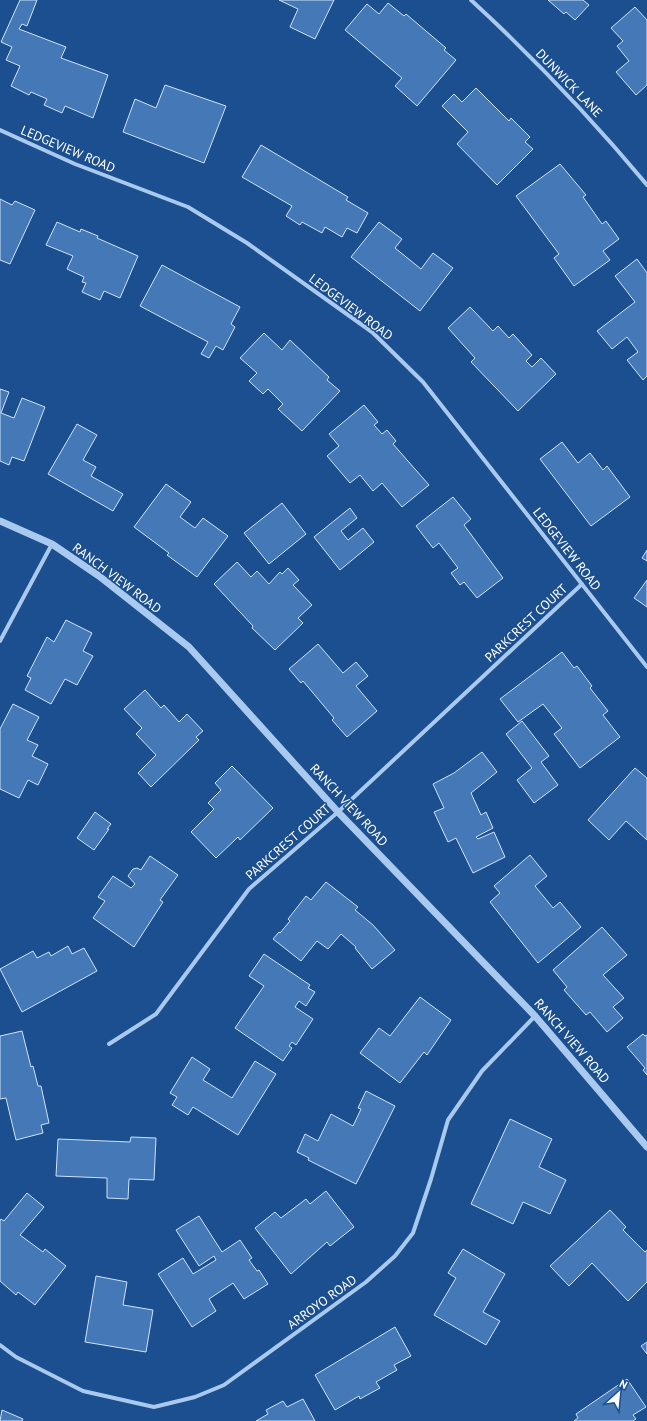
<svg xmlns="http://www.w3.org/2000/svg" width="647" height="1421" font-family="'PT Sans',sans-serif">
<rect width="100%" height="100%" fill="#1b4f8f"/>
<!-- building -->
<g fill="#4478b7" stroke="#cfe3fa">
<polygon points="20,0 37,0 27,26 22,24 19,29 66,47 61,58 108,75 93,118 65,106 62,113 44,105 47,99 31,92 29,95 11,86 20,66 6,60 12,47 1,42"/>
<polygon points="279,0 334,0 315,39 290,27 298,9"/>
<polygon points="548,0 583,0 589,5 575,20 566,12 564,14"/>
<polygon points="388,3 404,16 406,14 446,48 444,50 456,60 417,106 395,86 402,78 345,30 367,4 379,14"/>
<polygon points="635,7 647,20 647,85 636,95 616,72 629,61 617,46 623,41 611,28"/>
<polygon points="165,85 226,106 204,163 123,132 135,99 156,108"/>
<polygon points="476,88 509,121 511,118 530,137 525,142 533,149 497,185 457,144 468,132 442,106 454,94 462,102"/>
<polygon points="261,145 348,197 346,200 368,213 357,233 347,228 342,237 325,227 322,233 302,222 300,225 286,216 292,206 242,177"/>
<polygon points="560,164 586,195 583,197 602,224 606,221 619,239 603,251 610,260 574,286 554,258 559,254 516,196"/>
<polygon points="0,199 12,205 15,201 35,210 10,264 0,260"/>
<polygon points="57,222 80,232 81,229 98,236 97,238 138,256 120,298 104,291 100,300 82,292 86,283 82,282 84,277 67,269 73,256 46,245"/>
<polygon points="379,222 402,239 395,248 421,269 433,253 453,268 420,311 351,257"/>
<polygon points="637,259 647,273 647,376 643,380 627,360 638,352 627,337 612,349 597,331 635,302 615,276"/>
<polygon points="162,265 240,307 231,324 235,327 223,350 216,346 209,358 201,354 208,342 140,306"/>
<polygon points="470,307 493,331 498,326 509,338 513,334 532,355 526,361 532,367 541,358 556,374 518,411 471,362 475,358 448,328"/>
<polygon points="264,333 282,350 290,340 329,377 327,380 340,391 302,431 278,409 283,404 268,389 263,394 249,381 257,373 240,358"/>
<polygon points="0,389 9,392 1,413 14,418 22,398 45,407 24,461 12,457 9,465 0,461"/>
<polygon points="364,405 378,422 374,425 382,434 387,430 396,441 393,444 429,485 402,507 382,483 373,491 360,475 350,483 327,456 339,446 329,434"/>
<polygon points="77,424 97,435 83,460 96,467 91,476 123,494 113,511 48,474"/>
<polygon points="562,442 578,463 590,453 603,470 607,466 630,497 591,526 540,459"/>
<polygon points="166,484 191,502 180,517 195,528 203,518 228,536 197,577 167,555 169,553 134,527"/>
<polygon points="453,497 471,519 464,525 503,578 477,598 464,582 460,585 451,573 458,568 439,543 433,548 416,526"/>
<polygon points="282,503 306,534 269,564 244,533"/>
<polygon points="350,508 357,518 341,531 348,540 363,528 374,542 340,570 314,537"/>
<polygon points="647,550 647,561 642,558"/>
<polygon points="237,562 251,577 257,571 269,584 280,572 282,574 288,568 299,580 293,585 312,605 298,618 303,623 275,650 252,628 253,626 214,584"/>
<polygon points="647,580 647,607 634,598"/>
<polygon points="66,620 92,633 83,651 93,656 77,685 65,679 51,704 25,690 31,678 27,676 47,637 54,642"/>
<polygon points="318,644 343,673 356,662 368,676 356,686 377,711 347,737 332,720 334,718 303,681 301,683 289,669"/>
<polygon points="562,652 574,668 577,666 592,686 590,688 608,711 603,715 620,737 580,768 554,734 562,728 543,704 518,722 500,699"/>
<polygon points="145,690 161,708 164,705 179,722 187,714 203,731 196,737 199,740 151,787 138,773 156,755 136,734 142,728 124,709"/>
<polygon points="13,704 39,717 27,740 38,745 32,756 48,764 38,785 28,780 19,798 0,789 0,729"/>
<polygon points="522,721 549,756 541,762 558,785 534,803 517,780 532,768 506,734"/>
<polygon points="482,752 497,772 471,793 481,815 486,812 493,828 476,837 478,839 494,832 505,857 473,873 456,838 448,842 434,812 444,808 433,784 454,773"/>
<polygon points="232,766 273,808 240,840 238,837 216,858 191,832 214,809 208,803 221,790 215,783"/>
<polygon points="635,768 647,778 647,840 626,821 609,840 588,820"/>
<polygon points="95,812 111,824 107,829 109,829 94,850 77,838"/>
<polygon points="530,855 547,876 535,886 553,908 560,902 581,927 538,963 490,902 500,893 494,886"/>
<polygon points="150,856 178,875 160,900 163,902 134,947 93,918 105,901 98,897 113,876 131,888 135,884 128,876 133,869 137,868 141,870"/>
<polygon points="326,882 358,907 355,910 373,925 395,950 372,969 355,948 356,947 341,934 328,949 317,941 301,961 273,939 279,932 280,933 290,921 288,919 306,896 311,900"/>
<polygon points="602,927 627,955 603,975 624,998 613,1007 623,1018 607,1032 590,1012 586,1015 564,990 567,987 553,970"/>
<polygon points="68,946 72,954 84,948 97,971 22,1012 0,969 33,951 37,958 49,952 51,956"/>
<polygon points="264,954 310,985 308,988 315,992 306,1006 299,1001 295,1007 313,1019 296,1045 292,1042 289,1046 292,1048 283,1061 235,1028 264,986 249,976"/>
<polygon points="420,997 451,1020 427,1055 424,1052 400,1083 360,1053 379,1028 390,1036"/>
<polygon points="22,1031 31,1067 33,1066 38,1086 41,1086 49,1123 41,1125 43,1133 16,1140 6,1098 0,1099 0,1036"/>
<polygon points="643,1034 645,1036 647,1035 647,1075 643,1070 645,1068 627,1047"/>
<polygon points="192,1057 210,1069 203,1080 232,1098 255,1061 276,1074 238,1135 193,1107 188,1115 172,1105 177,1097 170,1093"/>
<polygon points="366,1091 395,1106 356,1184 308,1160 309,1158 297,1152 305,1134 318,1141 331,1114 353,1126 361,1109 358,1108"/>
<polygon points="510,1119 552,1139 539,1167 566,1180 550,1214 523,1202 513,1224 471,1204"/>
<polygon points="131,1137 156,1138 154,1180 129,1179 128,1199 107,1198 107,1178 56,1176 58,1139 130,1142"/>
<polygon points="326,1191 354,1227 330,1246 327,1242 291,1274 255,1228 275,1212 281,1218 306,1199 310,1204"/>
<polygon points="27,1193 44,1207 20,1235 43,1252 45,1249 66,1266 35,1305 18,1292 16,1295 0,1281 0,1221 1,1219 4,1221"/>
<polygon points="610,1210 626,1227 623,1230 645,1252 647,1250 647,1282 628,1301 592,1263 569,1286 550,1266"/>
<polygon points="199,1216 222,1252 240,1240 252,1258 249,1260 257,1271 259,1270 268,1284 244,1299 233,1283 209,1299 216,1311 192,1327 158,1274 183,1258 193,1274 216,1260 214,1256 199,1266 176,1230"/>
<polygon points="463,1249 505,1274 483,1312 500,1321 486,1345 434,1315 456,1278 448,1273"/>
<polygon points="96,1276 127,1282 123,1305 153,1310 146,1352 85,1342"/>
<polygon points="395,1327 411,1356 394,1365 397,1370 376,1382 380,1388 360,1399 359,1396 335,1410 315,1375"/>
<polygon points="647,1342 647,1354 641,1346"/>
<polygon points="627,1379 646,1407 633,1415 636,1419 633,1421 574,1421 578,1418 576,1414"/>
<polygon points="303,1399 315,1421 256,1421 268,1414 266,1410 283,1401 287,1407"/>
<polygon points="2,1410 23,1419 22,1421 0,1421"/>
</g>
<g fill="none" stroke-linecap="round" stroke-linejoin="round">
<!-- minor -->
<g stroke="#a9c9ee" stroke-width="4">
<path d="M 471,0 C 534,58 593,120 647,185"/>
<polyline points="0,130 75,164 188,207 247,243 372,332 423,382 647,667"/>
<polyline points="0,641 52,544"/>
<polyline points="109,1044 156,1014 249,889 338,812 582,584"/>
<polyline points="0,1345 16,1357 83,1391 154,1407 195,1397 224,1385 366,1282 395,1256 413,1233 431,1179 448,1120 482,1071 535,1016"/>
</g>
<!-- tertiary -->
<polyline stroke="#a9c9ee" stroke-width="7" points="0,521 52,544 99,576 189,647 338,812 535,1016 647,1147"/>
</g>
<g text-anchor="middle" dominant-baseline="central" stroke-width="3" stroke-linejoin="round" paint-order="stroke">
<!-- street labels -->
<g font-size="13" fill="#fff" stroke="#1b4f8f">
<text transform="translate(569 83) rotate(46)">DUNWICK LANE</text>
<text transform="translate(68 149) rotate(23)">LEDGEVIEW ROAD</text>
<text transform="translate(351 307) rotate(37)">LEDGEVIEW ROAD</text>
<text transform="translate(567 549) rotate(52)">LEDGEVIEW ROAD</text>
<text transform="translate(117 578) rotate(37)">RANCH VIEW ROAD</text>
<text transform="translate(526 623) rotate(-43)">PARKCREST COURT</text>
<text transform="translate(349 805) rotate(47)">RANCH VIEW ROAD</text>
<text transform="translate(288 842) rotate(-41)">PARKCREST COURT</text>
<text transform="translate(572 1041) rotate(49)">RANCH VIEW ROAD</text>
<text transform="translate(322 1302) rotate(-36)">ARROYO ROAD</text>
</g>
</g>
<!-- north arrow -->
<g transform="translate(619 1393) rotate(27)" stroke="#1b4f8f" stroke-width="3" paint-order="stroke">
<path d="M0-3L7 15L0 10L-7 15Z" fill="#ffffff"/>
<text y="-6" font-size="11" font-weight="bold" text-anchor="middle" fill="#ffffff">N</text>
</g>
</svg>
